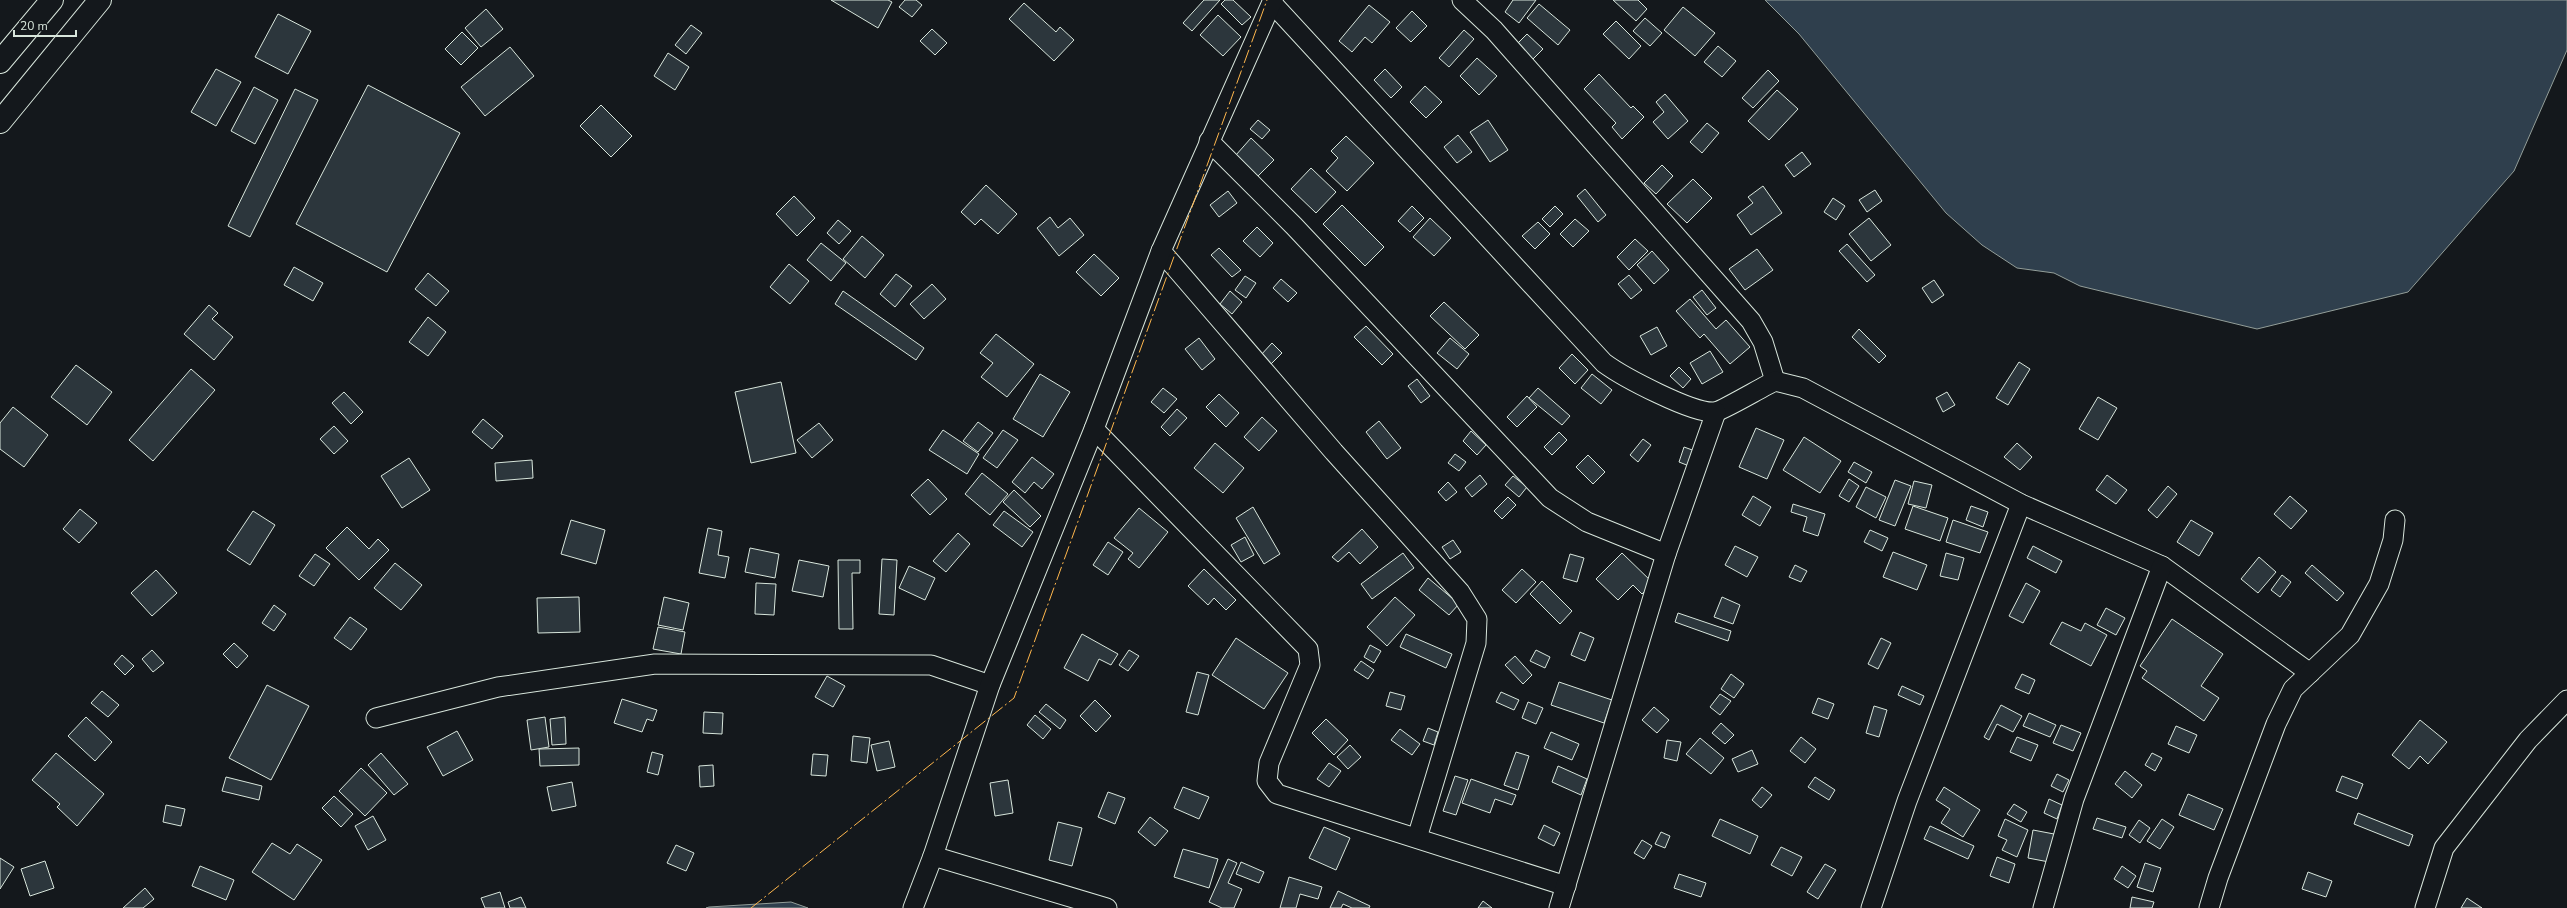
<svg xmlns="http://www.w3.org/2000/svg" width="2567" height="908" font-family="'Nunito Sans',sans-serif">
<rect width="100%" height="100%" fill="#14181c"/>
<!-- water -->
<g fill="#2f3f4d" stroke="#939e99">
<polygon points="1765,0 2567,0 2567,50 2514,171 2408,292 2257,329 2080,286 2054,273 2017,268 1982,245 1946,213 1799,34"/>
<polygon points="791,902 808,908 706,908 709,907"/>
</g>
<!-- building -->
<g fill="#2c363c" stroke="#d8e6dc">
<polygon points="831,0 888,0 892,2 878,28"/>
<polygon points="905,0 916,0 922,5 912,17 899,7"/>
<polygon points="1204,0 1220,0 1192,31 1183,23"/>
<polygon points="1225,0 1233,0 1251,17 1242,25 1221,4"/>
<polygon points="1513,0 1536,0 1519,23 1505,12"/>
<polygon points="1613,0 1638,0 1647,9 1636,21"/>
<polygon points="1024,3 1056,32 1060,27 1074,40 1054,61 1009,19"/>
<polygon points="1539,4 1570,30 1558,45 1527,18"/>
<polygon points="1369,5 1390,22 1372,43 1365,37 1352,52 1339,41"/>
<polygon points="1683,7 1715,33 1695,56 1664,30"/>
<polygon points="486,9 503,29 481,47 465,28"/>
<polygon points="1412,11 1427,26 1411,42 1396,28"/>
<polygon points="278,14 311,31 288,74 255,57"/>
<polygon points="1218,15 1241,37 1223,56 1200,35"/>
<polygon points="1645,18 1662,33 1650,46 1633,31"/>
<polygon points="1616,21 1641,46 1629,59 1603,34"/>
<polygon points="691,25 702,33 686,54 675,45"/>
<polygon points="932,29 947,43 935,55 920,41"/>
<polygon points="1464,30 1474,39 1449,67 1439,58"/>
<polygon points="462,32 478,48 461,65 445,49"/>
<polygon points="1527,34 1543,49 1533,59 1517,44"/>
<polygon points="1718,46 1736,61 1722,77 1704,62"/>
<polygon points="510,47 534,76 485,116 461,87"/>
<polygon points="668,53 689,67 675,90 654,76"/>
<polygon points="1477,58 1497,76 1479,95 1460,76"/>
<polygon points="216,69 241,82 216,126 191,112"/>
<polygon points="1385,69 1402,87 1391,98 1374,80"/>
<polygon points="1768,70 1779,81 1753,108 1742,98"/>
<polygon points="1599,74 1631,108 1633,106 1644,117 1622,139 1612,127 1616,123 1584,89"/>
<polygon points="368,85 460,133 387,272 296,224"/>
<polygon points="1425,86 1442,102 1426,118 1410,102"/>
<polygon points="254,87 278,100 255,144 231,131"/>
<polygon points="295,89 318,100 250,237 228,226"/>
<polygon points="1777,90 1798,109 1769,140 1748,121"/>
<polygon points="1665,94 1688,121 1668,139 1653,122 1664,112 1656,102"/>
<polygon points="601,105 632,136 611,157 580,126"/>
<polygon points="1258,120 1270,130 1262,139 1250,129"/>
<polygon points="1488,120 1508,150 1490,162 1470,132"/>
<polygon points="1707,123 1719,133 1702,153 1690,142"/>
<polygon points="1458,135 1472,152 1457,163 1444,147"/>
<polygon points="1346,136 1374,163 1347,191 1326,171 1338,158 1331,151"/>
<polygon points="1251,138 1274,160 1258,176 1236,155"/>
<polygon points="1802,152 1811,164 1794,177 1785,165"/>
<polygon points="1662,165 1673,176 1656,194 1644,183"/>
<polygon points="1311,168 1336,192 1316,213 1291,189"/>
<polygon points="1693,179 1712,198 1687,223 1667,204"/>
<polygon points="986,185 1017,214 998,234 981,219 975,225 961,212"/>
<polygon points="1763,186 1782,213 1751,235 1737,215 1753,203 1748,197"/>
<polygon points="1585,189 1606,215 1598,222 1577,196"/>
<polygon points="1875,190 1882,201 1867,212 1859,200"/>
<polygon points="1228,191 1237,203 1219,217 1210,205"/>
<polygon points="794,196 815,218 797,236 776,214"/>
<polygon points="1833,198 1845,206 1836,220 1824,212"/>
<polygon points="1342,205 1384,247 1365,266 1323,224"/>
<polygon points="1412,206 1424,218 1410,232 1398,221"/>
<polygon points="1555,206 1563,214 1550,227 1542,219"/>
<polygon points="1050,217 1058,228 1070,218 1084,235 1059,256 1037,228"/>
<polygon points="1430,218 1451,238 1434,256 1413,237"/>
<polygon points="1869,218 1891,245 1871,261 1849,234"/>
<polygon points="1575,219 1589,231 1573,247 1560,234"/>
<polygon points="838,220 851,231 839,244 827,233"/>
<polygon points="1538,222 1550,234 1535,249 1522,236"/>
<polygon points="1257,227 1273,243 1260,257 1243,241"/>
<polygon points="862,236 884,255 865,278 843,259"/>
<polygon points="1635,239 1648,251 1629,270 1617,257"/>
<polygon points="821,243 846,263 831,281 807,260"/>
<polygon points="1847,244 1875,275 1867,282 1839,251"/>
<polygon points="1219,248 1241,270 1232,277 1211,255"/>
<polygon points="1757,249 1773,270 1745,290 1729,269"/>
<polygon points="1652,251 1669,270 1654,284 1637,265"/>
<polygon points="1094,254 1119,278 1101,296 1076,272"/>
<polygon points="789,264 809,281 790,304 770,287"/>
<polygon points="294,267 323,283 313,301 284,285"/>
<polygon points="428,273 449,291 436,306 415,289"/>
<polygon points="896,274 912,286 895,307 880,294"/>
<polygon points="1629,275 1642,290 1631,299 1618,284"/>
<polygon points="1245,276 1256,283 1246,298 1235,290"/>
<polygon points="1281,279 1297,293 1288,302 1273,288"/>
<polygon points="1934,280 1944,295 1932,303 1922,288"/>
<polygon points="932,284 946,299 924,319 910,304"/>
<polygon points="1702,290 1716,308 1707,315 1693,297"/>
<polygon points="843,291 924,348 916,360 835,304"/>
<polygon points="1230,291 1242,302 1232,314 1220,304"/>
<polygon points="1690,299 1716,329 1726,320 1750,347 1730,364 1704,334 1700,338 1676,311"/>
<polygon points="1444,302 1479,335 1465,349 1430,316"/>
<polygon points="209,305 218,313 212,319 233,337 214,360 184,334"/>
<polygon points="428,317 446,332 428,356 409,342"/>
<polygon points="1366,326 1393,354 1382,365 1354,337"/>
<polygon points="1657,327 1667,346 1651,355 1640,336"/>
<polygon points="1859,329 1886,356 1879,363 1852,337"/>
<polygon points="996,334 1034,364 1007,397 981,377 993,363 980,353"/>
<polygon points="1199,338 1215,359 1202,370 1185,349"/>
<polygon points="1450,338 1469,354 1457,369 1437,353"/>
<polygon points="1272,343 1282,353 1270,365 1260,356"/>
<polygon points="1710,351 1723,372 1702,384 1690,363"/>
<polygon points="1572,354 1588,370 1575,384 1559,368"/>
<polygon points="2019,362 2030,369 2008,405 1996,398"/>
<polygon points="76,365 112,392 87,425 51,397"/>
<polygon points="1679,367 1691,379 1683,388 1670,376"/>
<polygon points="191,369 215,390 153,461 129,440"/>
<polygon points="1040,374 1070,392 1043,437 1013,419"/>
<polygon points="1592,374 1612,390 1601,404 1581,388"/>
<polygon points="1417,379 1430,396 1421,403 1408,386"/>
<polygon points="781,382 796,453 751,463 735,392"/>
<polygon points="1163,388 1177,399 1164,413 1151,402"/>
<polygon points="1538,388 1570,416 1562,425 1529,398"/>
<polygon points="344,392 363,412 351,424 332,403"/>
<polygon points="1947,392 1955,405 1943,412 1936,398"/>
<polygon points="1219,394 1239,413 1226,427 1206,407"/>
<polygon points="1527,396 1537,407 1517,427 1507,417"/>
<polygon points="2098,397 2117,408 2098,440 2079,429"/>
<polygon points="13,407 48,435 24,467 0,449 0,423"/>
<polygon points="1177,409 1187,418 1170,436 1161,427"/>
<polygon points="1262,417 1277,431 1259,451 1244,437"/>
<polygon points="483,419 503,436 492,449 472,432"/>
<polygon points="1379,421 1401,448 1387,459 1366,432"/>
<polygon points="978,422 993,433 978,452 963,441"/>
<polygon points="819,423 833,440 812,458 797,440"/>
<polygon points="334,426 348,441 334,454 320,439"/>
<polygon points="1756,428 1784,440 1767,479 1739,467"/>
<polygon points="943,430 979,454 967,474 929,450"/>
<polygon points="1003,430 1018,440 997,468 983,458"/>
<polygon points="1471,431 1486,445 1477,455 1463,441"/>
<polygon points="1559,432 1567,440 1552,455 1544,447"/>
<polygon points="1804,437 1841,461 1820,493 1783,470"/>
<polygon points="1643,439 1651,445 1638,462 1630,455"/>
<polygon points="1215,443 1244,468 1223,493 1194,468"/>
<polygon points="2017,443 2032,457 2020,470 2004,457"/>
<polygon points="1684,447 1695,451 1689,466 1679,462"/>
<polygon points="1455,454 1466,462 1459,471 1448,463"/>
<polygon points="1588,455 1605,472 1593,484 1576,467"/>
<polygon points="1032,457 1054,474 1042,489 1034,482 1025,493 1012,482"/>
<polygon points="409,458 430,490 402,508 381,476"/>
<polygon points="532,460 533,478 496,481 495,463"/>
<polygon points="1854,462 1872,472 1866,483 1848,472"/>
<polygon points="982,473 1008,494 990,515 965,494"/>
<polygon points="1480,475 1487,484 1472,497 1465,488"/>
<polygon points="2107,475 2127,490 2116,504 2096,490"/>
<polygon points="1513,476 1527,487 1519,497 1505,485"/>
<polygon points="928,479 947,499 930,515 911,495"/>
<polygon points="1849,479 1859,486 1849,502 1839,496"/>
<polygon points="1895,480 1911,486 1895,526 1879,520"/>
<polygon points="1914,481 1932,485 1926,508 1908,504"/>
<polygon points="1448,482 1457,492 1446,501 1438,492"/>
<polygon points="2168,486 2177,494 2157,518 2148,510"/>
<polygon points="1866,487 1886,497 1876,518 1856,507"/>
<polygon points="1014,490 1041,516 1030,527 1003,502"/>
<polygon points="1753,496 1771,507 1760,526 1742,515"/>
<polygon points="2290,496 2307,511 2291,529 2274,514"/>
<polygon points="1508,497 1516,505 1502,519 1494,511"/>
<polygon points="1793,504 1825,514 1818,536 1803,531 1807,517 1791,512"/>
<polygon points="1913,506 1948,518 1940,541 1905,529"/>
<polygon points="1971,506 1988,512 1983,527 1966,520"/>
<polygon points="1253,507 1280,554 1264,564 1236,518"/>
<polygon points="1139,508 1168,532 1139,568 1128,559 1133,553 1114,538"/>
<polygon points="80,509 97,523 79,543 63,529"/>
<polygon points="253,511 275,525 250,565 227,550"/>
<polygon points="1004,511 1033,532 1022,547 993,525"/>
<polygon points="571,520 605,530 596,564 561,554"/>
<polygon points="1953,520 1988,532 1980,553 1946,542"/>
<polygon points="2191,520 2213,533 2199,556 2177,542"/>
<polygon points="347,527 369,549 378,539 389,550 359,580 326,548"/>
<polygon points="708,528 722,531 718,555 729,557 725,578 699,573"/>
<polygon points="1362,529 1378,547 1360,564 1349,552 1338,562 1332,557"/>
<polygon points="1870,530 1888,538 1882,551 1864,542"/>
<polygon points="958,533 970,544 946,572 933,561"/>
<polygon points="1245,537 1254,555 1241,562 1231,545"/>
<polygon points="1453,540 1461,552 1450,559 1442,547"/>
<polygon points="1108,542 1123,552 1108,575 1093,565"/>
<polygon points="1735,546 1758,557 1747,577 1725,565"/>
<polygon points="2033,546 2062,561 2056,573 2027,558"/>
<polygon points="750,548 779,554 775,578 745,572"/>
<polygon points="1893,552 1927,565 1917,590 1883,577"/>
<polygon points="1403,553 1414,568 1372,599 1361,584"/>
<polygon points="1622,553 1653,583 1642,594 1633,585 1618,600 1596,579"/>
<polygon points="1946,553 1964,558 1958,580 1940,576"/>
<polygon points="315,554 330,564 314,586 299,576"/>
<polygon points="1570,554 1584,558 1577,582 1563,578"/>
<polygon points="2259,557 2276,572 2258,593 2241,579"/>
<polygon points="882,559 897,560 894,615 879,614"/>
<polygon points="799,560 829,566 823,597 792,591"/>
<polygon points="838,560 860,560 860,573 852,573 853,629 839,629"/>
<polygon points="395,563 422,585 401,610 374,588"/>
<polygon points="1795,565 1807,571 1801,582 1789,577"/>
<polygon points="2312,565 2344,593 2337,601 2305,573"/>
<polygon points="909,566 935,578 925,600 899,588"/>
<polygon points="1204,569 1236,600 1226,610 1214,598 1208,605 1188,586"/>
<polygon points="1522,569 1536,582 1516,603 1502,590"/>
<polygon points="156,570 177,593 152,616 131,593"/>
<polygon points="2282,575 2291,582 2280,597 2271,590"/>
<polygon points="1428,578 1459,604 1449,615 1419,590"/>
<polygon points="1542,581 1572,611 1560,624 1530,594"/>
<polygon points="756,583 776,584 774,615 755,614"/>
<polygon points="2026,583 2040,591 2023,623 2009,616"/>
<polygon points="579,597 580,632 538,633 537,598"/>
<polygon points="664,597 689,603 683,630 658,625"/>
<polygon points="1395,597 1415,615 1387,646 1367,627"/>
<polygon points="1722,597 1740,605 1733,624 1714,617"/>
<polygon points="274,605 286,614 274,631 262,623"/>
<polygon points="2106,608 2125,618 2116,635 2097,625"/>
<polygon points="1678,613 1731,631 1728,641 1675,622"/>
<polygon points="350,617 367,629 351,650 334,638"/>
<polygon points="2172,619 2223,654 2201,686 2219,698 2204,721 2142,678 2147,671 2140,666"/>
<polygon points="2062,622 2081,631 2085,623 2107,635 2091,666 2050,644"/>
<polygon points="658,627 685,632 681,654 653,649"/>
<polygon points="1580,632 1594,638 1585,661 1571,655"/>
<polygon points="1082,634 1118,654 1111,665 1099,659 1088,681 1064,668"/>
<polygon points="1406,634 1452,654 1446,668 1400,647"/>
<polygon points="1236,638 1288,673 1264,709 1212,675"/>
<polygon points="1881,638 1891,643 1878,669 1868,664"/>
<polygon points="234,643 248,656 237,668 223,654"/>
<polygon points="1370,645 1381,651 1374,663 1364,657"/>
<polygon points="152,650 164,663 153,672 142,659"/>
<polygon points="1129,650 1139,656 1128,671 1119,665"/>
<polygon points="1536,650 1550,657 1545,668 1530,661"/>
<polygon points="122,655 134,666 125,675 114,664"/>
<polygon points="1515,656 1532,675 1523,684 1505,665"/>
<polygon points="1361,661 1374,670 1368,679 1354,670"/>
<polygon points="1197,672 1209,675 1198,715 1186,712"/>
<polygon points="1731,674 1744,684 1734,698 1721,689"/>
<polygon points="2022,674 2035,680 2029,694 2015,688"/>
<polygon points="827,676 845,686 833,707 815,697"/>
<polygon points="1559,682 1612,700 1604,723 1551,705"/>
<polygon points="267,685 309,706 271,780 229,758"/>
<polygon points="1902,686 1924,696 1920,705 1898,695"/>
<polygon points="102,691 119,705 108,717 91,703"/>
<polygon points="1390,692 1405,696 1401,710 1386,706"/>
<polygon points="1501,692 1519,700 1514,710 1496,702"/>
<polygon points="1720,694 1731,701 1720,715 1710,707"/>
<polygon points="1818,698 1834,704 1828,719 1812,713"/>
<polygon points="622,699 657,710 653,721 647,719 642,732 614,723"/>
<polygon points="1095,700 1111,716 1096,732 1080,716"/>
<polygon points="1528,702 1543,708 1536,724 1522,718"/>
<polygon points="1046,704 1066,720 1060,729 1039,712"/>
<polygon points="2001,705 2022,716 2013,732 1997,724 1989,740 1984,737"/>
<polygon points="1874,706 1887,710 1879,737 1866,733"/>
<polygon points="1654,707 1669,720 1657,733 1642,720"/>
<polygon points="704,712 723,713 722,734 703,733"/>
<polygon points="2029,713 2056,725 2050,737 2023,726"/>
<polygon points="1035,715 1051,729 1043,739 1027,725"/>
<polygon points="86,717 112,742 95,761 68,736"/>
<polygon points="545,717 549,747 531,750 527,720"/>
<polygon points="565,717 566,744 552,745 550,719"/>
<polygon points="1326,719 1348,740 1334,755 1312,733"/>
<polygon points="2420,720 2447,742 2428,764 2420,756 2409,769 2392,755"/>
<polygon points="1721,723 1734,735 1725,744 1712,733"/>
<polygon points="2061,725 2081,733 2073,751 2053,743"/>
<polygon points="2176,726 2197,735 2189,753 2168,744"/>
<polygon points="1428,728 1438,732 1434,745 1423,741"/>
<polygon points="1400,729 1420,744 1412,755 1391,740"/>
<polygon points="457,731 473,760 443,776 427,747"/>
<polygon points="1551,732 1579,744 1572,760 1544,748"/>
<polygon points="853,736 870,738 867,763 851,761"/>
<polygon points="1801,737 1816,749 1805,763 1790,751"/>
<polygon points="2017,737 2038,745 2031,761 2010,752"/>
<polygon points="1700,738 1724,758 1711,774 1686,754"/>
<polygon points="1667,740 1681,742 1677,761 1664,758"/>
<polygon points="889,741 895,767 877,771 871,745"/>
<polygon points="1350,745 1361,757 1348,769 1337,757"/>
<polygon points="579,748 579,765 540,766 539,749"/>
<polygon points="1752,750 1758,764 1738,772 1732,759"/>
<polygon points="652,752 663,755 658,775 647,772"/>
<polygon points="1516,752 1529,756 1518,790 1504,785"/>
<polygon points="56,753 104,794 77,826 57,807 60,804 32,780"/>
<polygon points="381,753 408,784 394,795 368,765"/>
<polygon points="2152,753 2162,758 2155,771 2145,765"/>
<polygon points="813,754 828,755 826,776 811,775"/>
<polygon points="1329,763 1341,771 1329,787 1317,779"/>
<polygon points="713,765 714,786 700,787 699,766"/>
<polygon points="1558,766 1587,779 1581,795 1552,782"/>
<polygon points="361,768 387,793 365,816 339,791"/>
<polygon points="2125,771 2142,785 2132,798 2115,784"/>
<polygon points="2057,774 2069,780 2063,792 2051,786"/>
<polygon points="1455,776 1468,780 1456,815 1443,811"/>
<polygon points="2342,776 2363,784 2357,799 2336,791"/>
<polygon points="226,777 262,786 259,800 222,791"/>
<polygon points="1815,777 1835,790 1829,800 1808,787"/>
<polygon points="1471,779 1516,795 1512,805 1495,799 1490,813 1462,803"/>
<polygon points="1008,780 1013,813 995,816 990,783"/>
<polygon points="572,782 576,806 552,811 547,787"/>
<polygon points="1183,787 1209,797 1199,819 1174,808"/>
<polygon points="1762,787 1772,795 1761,808 1752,800"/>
<polygon points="1944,787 1980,810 1963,837 1941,823 1950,809 1936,800"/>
<polygon points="1108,792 1125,798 1115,824 1098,817"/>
<polygon points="2188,794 2223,809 2214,830 2179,815"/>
<polygon points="334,796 353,814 341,827 322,808"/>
<polygon points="2049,799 2062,805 2057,819 2044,813"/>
<polygon points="2014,804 2027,812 2021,822 2007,814"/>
<polygon points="166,805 185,809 181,826 163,822"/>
<polygon points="2358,813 2413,835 2409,846 2354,824"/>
<polygon points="373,816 386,840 368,850 355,826"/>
<polygon points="1150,817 1168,831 1155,846 1138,832"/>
<polygon points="2097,818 2126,827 2122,838 2093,829"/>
<polygon points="1720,819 1758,836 1750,854 1712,836"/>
<polygon points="2005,819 2028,830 2017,857 2002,850 2007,840 1998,836"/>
<polygon points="2162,819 2174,827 2160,849 2147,841"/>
<polygon points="2139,820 2150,828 2140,843 2129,835"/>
<polygon points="1058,822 1082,828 1072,866 1049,860"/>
<polygon points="1544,825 1560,833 1554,846 1538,838"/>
<polygon points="1930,826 1974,846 1968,859 1924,839"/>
<polygon points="1324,827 1350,838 1336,870 1309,858"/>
<polygon points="2033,830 2054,834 2049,862 2028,858"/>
<polygon points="1661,832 1670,836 1665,848 1655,844"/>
<polygon points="1642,840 1652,846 1644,859 1634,853"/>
<polygon points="272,843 290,854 297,844 322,860 294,900 252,872"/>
<polygon points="676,845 694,853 686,871 667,863"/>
<polygon points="1781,847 1802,857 1792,876 1771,865"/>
<polygon points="1183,849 1218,859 1209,888 1174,877"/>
<polygon points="1997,857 2015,864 2009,883 1990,876"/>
<polygon points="0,858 14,867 0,889"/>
<polygon points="1228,859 1237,863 1228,883 1242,889 1234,908 1222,908 1209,902"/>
<polygon points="45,861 54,888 30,896 21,869"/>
<polygon points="1241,862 1264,872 1259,883 1236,874"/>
<polygon points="2145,863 2161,868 2153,892 2137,887"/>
<polygon points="1825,864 1836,870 1818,899 1807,892"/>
<polygon points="200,866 234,880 226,900 192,886"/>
<polygon points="2122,866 2136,876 2128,888 2114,879"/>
<polygon points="2308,872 2332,881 2326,897 2302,889"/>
<polygon points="1679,874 1706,883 1701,897 1674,888"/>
<polygon points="1289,877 1322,887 1318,899 1300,894 1296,908 1280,908"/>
<polygon points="145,888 154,899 143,908 123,908"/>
<polygon points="1338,891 1370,906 1369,908 1352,908 1343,904 1341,908 1330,908"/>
<polygon points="500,892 505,908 485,908 481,898"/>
<polygon points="521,897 526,908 510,908 508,902"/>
<polygon points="2132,897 2154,902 2152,908 2130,908"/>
<polygon points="2467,898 2482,908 2461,908"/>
<polygon points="1483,901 1492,908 1478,908"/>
</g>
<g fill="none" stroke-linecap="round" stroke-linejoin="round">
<!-- minor casing -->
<g stroke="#d8e6dc" stroke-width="21">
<g id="minor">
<polyline points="1462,0 1494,30 1751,321 1763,342 1775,381"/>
<path d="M 1272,3 L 1604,363 C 1623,377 1693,414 1715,412 C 1722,411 1764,386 1775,381 L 1803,388 L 2021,504 L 2162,566 L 2310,673"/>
<polyline points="1209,141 1294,226 1550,498 1587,522 1666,554"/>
<polyline points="1161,251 1334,452 1460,592 1477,619 1476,643 1417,838"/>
<polyline points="1094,429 1308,649 1310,665 1269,763 1267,781 1277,794 1566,886"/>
<polyline points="376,718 498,687 655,664 931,665 990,685"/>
<polyline points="933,856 1107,908"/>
<polyline points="913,908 933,856 990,685 1094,429 1161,251 1273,0"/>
<polyline points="1559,908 1666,554 1716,412"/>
<polyline points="1871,908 1907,801 2021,504"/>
<polyline points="2043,908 2074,799 2162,566"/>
<polyline points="2209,908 2218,878 2276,724 2293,689 2350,635 2379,584 2393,540 2395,520"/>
<polyline points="2425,908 2444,848 2528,740 2567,700"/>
</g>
</g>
<!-- primary casing -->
<g stroke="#d8e6dc" stroke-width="24">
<g id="primary">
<polyline points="0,62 52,0"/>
<polyline points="0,122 100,0"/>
</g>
</g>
<!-- minor -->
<use href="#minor" stroke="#14181c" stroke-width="19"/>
<!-- primary -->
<use href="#primary" stroke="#14181c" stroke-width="22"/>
<!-- power -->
<polyline stroke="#ffb74d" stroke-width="1" stroke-dasharray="14 3 2 3" stroke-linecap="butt" points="751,908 1014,698 1267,0"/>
</g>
<!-- scale -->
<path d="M14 30v6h62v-6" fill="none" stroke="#d8e6dc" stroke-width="2"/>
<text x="20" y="30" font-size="12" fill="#d8e6dc" stroke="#14181c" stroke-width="3" paint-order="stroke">20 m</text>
</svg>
